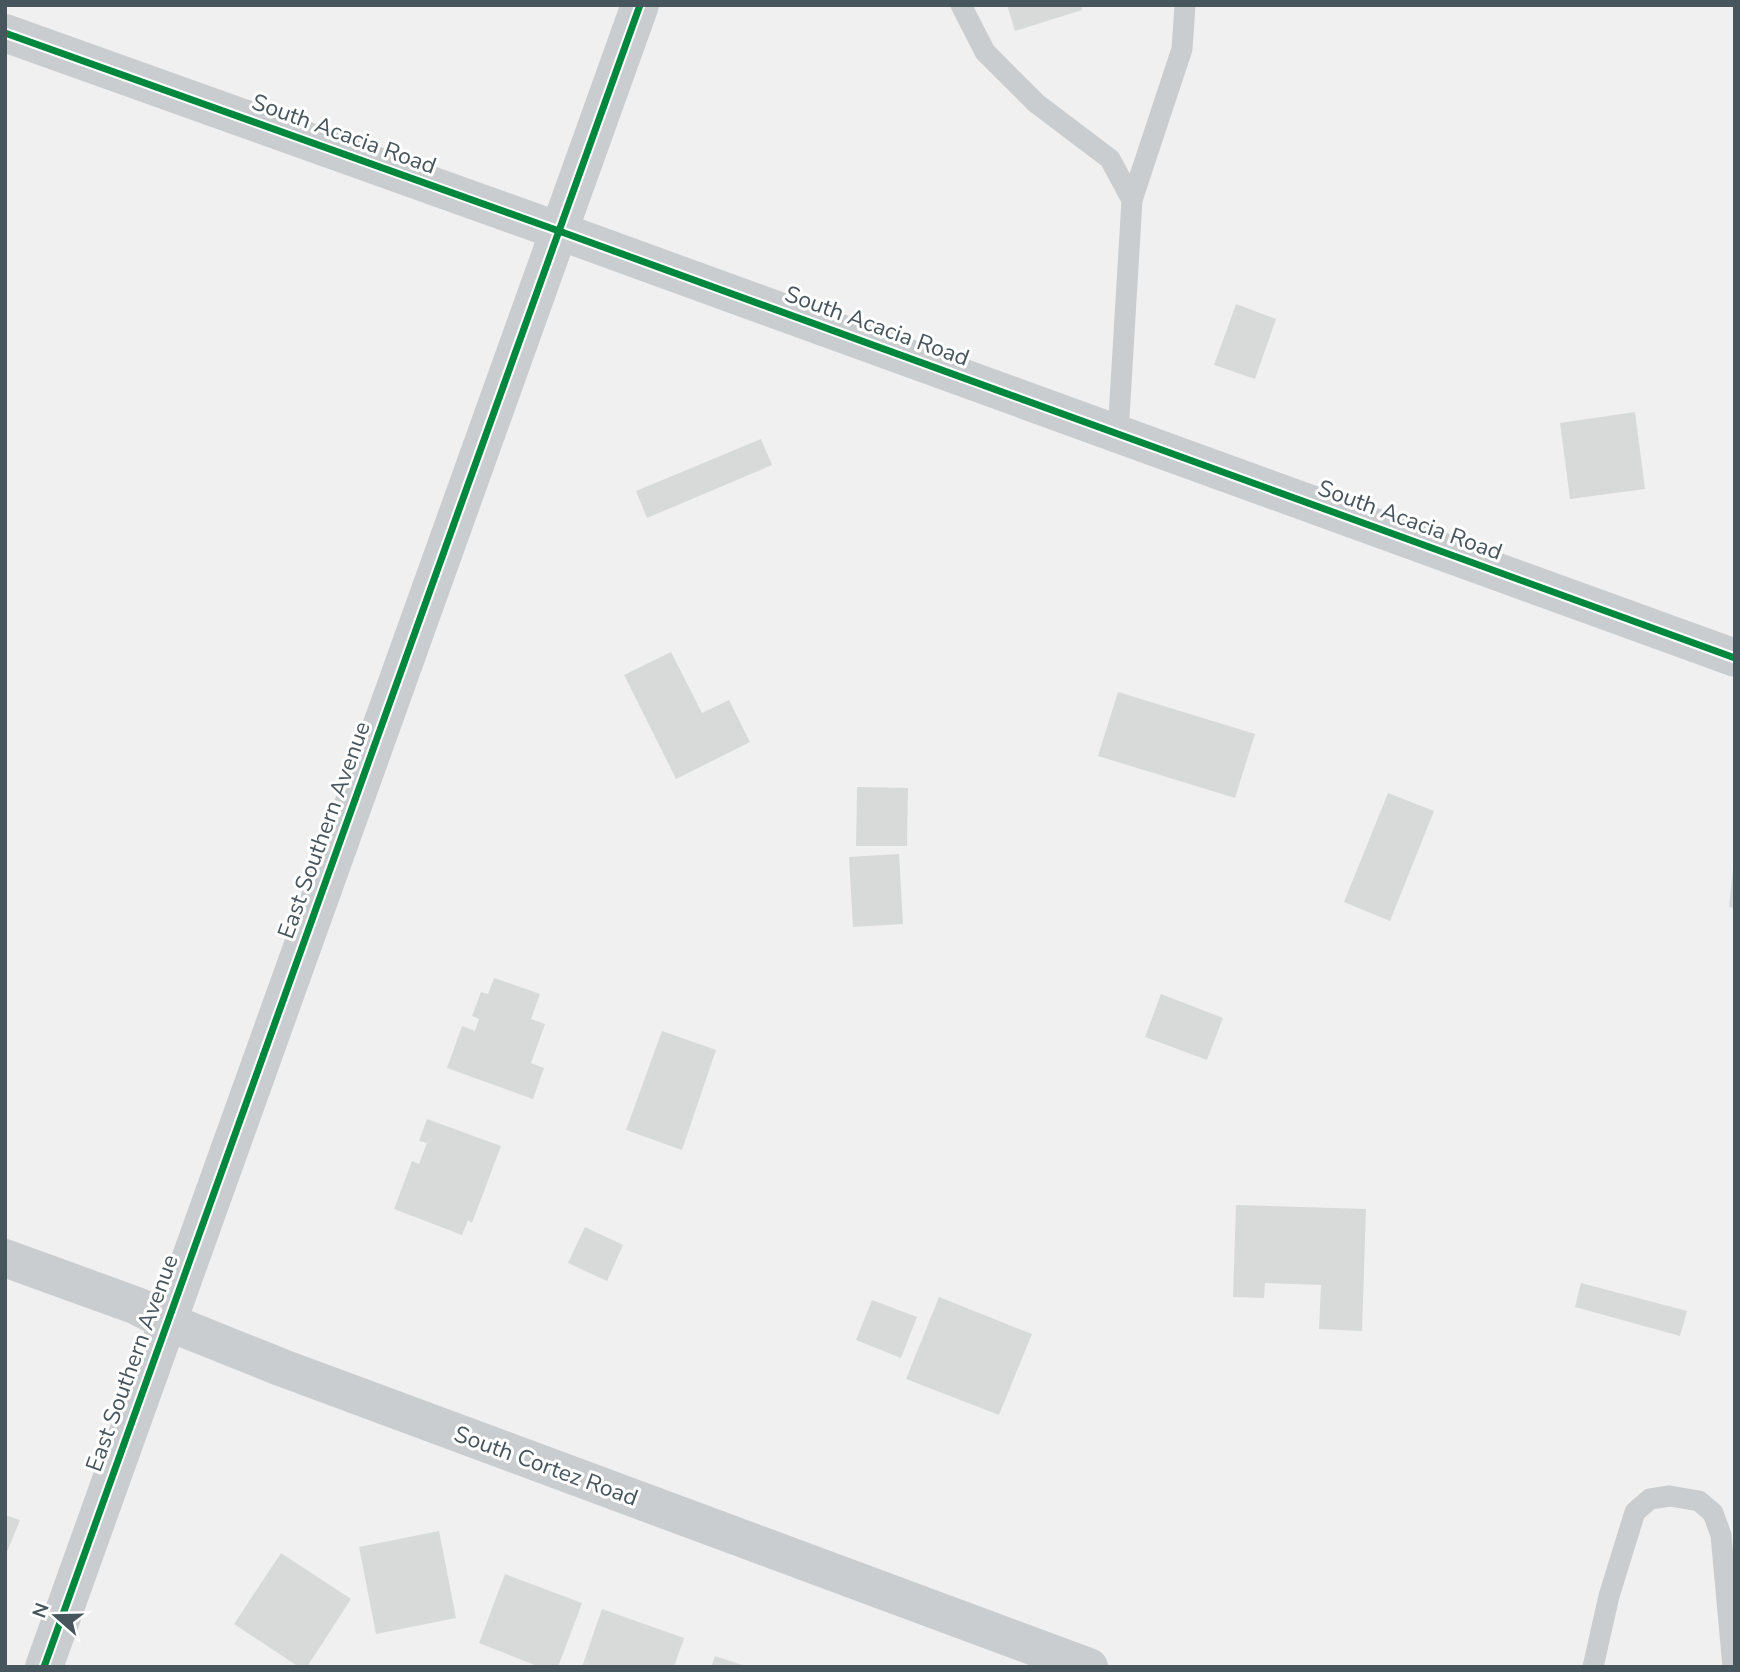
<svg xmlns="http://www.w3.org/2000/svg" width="1740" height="1672" font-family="'Nunito Sans',sans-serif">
<rect width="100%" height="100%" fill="#f1f0f0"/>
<!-- building -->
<g fill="#d8d9d9">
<polygon points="1007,5 1081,5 1082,10 1015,31"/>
<polygon points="1236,304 1276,319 1255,379 1214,365"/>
<polygon points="1635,412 1645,489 1570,499 1560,423"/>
<polygon points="761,439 772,465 647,518 636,491"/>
<polygon points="671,652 702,713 729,700 750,742 676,779 624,675"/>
<polygon points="1118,692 1255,734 1235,798 1098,756"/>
<polygon points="857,787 908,788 907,846 856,846"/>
<polygon points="1388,793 1434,811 1390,921 1344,902"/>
<polygon points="899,854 903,924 853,927 849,857"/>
<polygon points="1733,869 1735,869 1735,908 1729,907"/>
<polygon points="494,978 540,994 531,1019 545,1024 531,1063 544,1068 533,1099 447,1068 462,1026 475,1031 479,1019 472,1016 481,992 488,994"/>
<polygon points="1161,994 1223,1018 1207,1060 1145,1037"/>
<polygon points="662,1031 716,1050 682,1150 626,1130"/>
<polygon points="427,1119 501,1146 472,1223 468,1220 462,1235 394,1209 412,1161 419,1164 427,1143 419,1141"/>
<polygon points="1236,1205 1366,1209 1362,1331 1319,1329 1321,1285 1265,1283 1264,1298 1233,1297"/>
<polygon points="585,1227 623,1245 607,1281 568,1263"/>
<polygon points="1581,1283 1687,1311 1680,1336 1575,1307"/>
<polygon points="939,1297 1032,1334 999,1415 906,1379"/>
<polygon points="872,1300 917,1317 901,1358 856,1340"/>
<polygon points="5,1515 20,1520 5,1557"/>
<polygon points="439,1531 456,1618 376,1634 359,1547"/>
<polygon points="281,1553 351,1599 307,1667 299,1667 234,1624"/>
<polygon points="505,1574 582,1603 558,1667 540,1667 479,1643"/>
<polygon points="602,1609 684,1638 674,1667 582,1667"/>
<polygon points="715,1656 745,1666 745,1667 711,1667"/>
</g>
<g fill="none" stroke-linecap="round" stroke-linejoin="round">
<!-- service -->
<g stroke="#cacdcf" stroke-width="21">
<polyline points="961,5 985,52 1036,103 1110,159 1132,200"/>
<polyline points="1118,434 1132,200 1182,49 1185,5"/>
<polyline points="1593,1667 1609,1596 1635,1512 1650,1499 1670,1496 1699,1501 1713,1513 1721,1535 1733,1667"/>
</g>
<!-- minor -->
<g stroke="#cacdcf" stroke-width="38">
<polyline points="5,33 559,231 1735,658"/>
<polyline points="5,1258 137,1306 168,1322 280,1367 1089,1667"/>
</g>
<!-- tertiary -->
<polyline stroke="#cacdcf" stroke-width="38" points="44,1667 640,5"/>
<!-- cycleway casing -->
<g stroke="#fff" stroke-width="11">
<g id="cycleway">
<polyline points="5,33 559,231 1735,658"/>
<polyline points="44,1667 640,5"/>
</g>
</g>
<!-- cycleway -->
<use href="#cycleway" stroke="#00873e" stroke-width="7"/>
</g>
<g text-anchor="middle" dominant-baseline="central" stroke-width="6" stroke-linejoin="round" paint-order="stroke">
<!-- street labels -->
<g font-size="23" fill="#47555d" stroke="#fff">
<text transform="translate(344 134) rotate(20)">South Acacia Road</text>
<text transform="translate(877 326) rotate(20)">South Acacia Road</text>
<text transform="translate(1410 520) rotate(20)">South Acacia Road</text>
<text transform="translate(324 830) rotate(-70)">East Southern Avenue</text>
<text transform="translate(132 1363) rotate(-70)">East Southern Avenue</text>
<text transform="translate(546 1466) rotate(20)">South Cortez Road</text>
</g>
</g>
<!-- border -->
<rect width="1740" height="1672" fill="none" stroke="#47555d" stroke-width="14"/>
<!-- north arrow -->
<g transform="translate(56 1616) rotate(290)" stroke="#ffffff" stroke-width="5" paint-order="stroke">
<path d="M0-5L12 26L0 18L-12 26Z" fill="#47555d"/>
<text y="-10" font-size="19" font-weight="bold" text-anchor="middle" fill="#47555d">N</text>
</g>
</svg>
